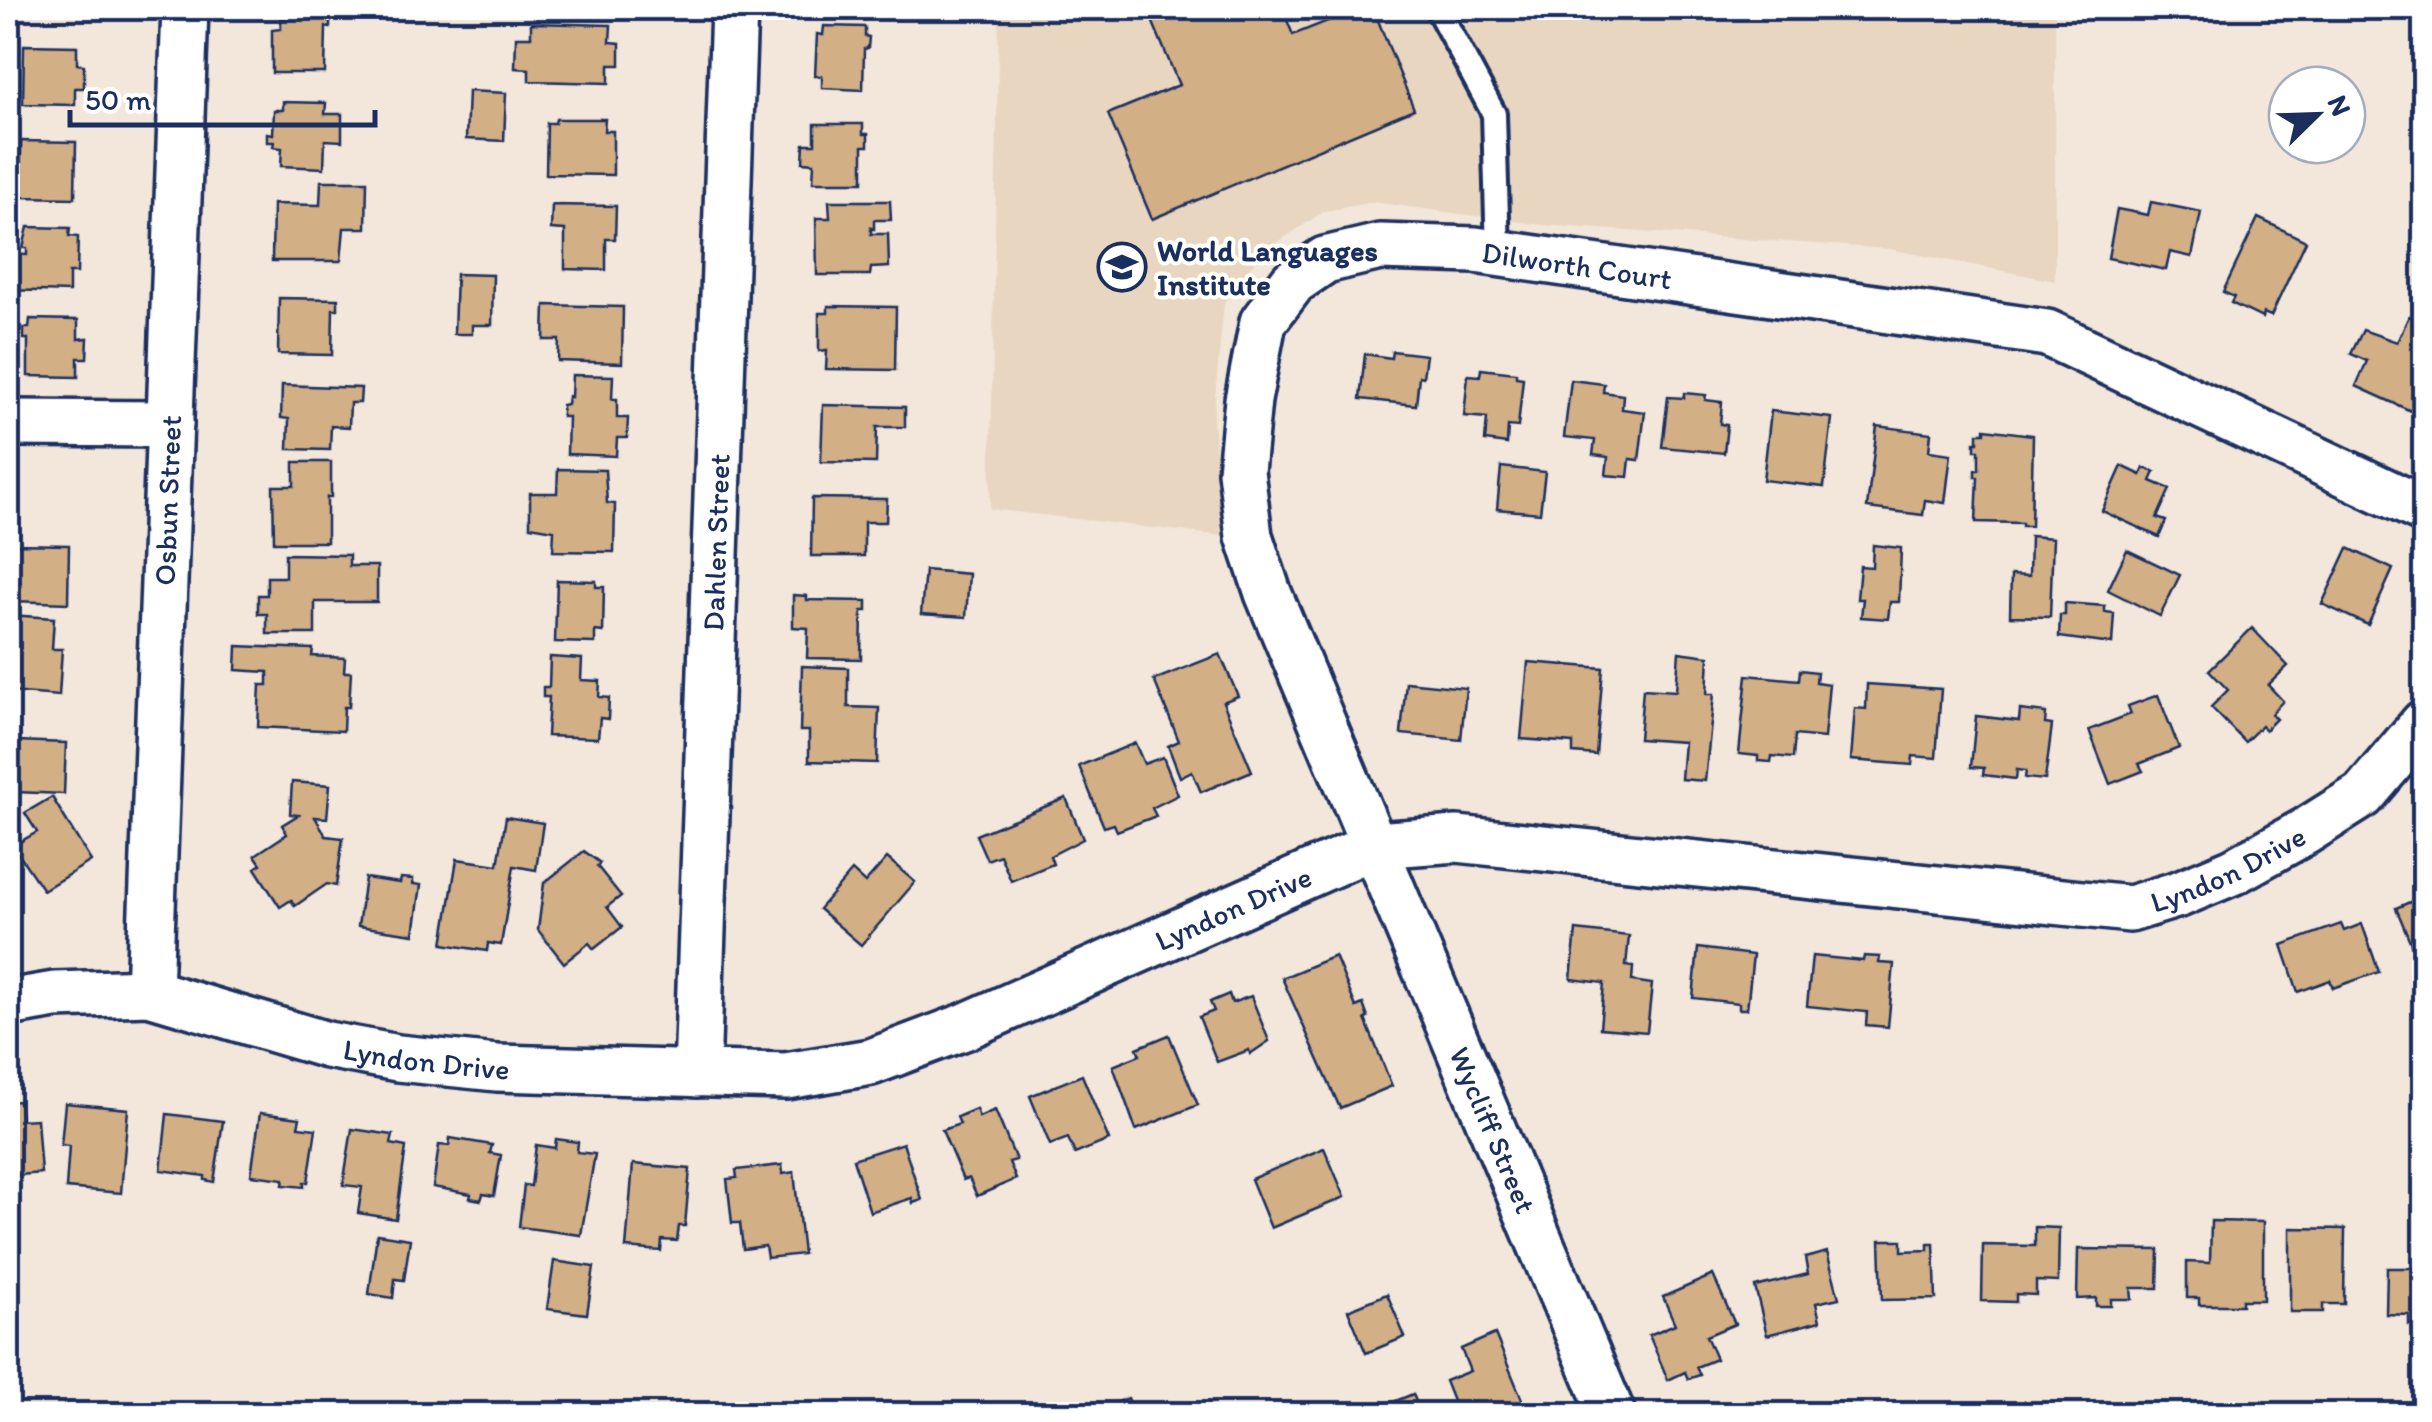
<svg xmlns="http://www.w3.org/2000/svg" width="2432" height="1422" font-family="Itim,sans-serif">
<rect width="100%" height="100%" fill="#f2e7da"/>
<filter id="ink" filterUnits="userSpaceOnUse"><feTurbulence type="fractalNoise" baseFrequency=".01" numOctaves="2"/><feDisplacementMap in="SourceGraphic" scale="20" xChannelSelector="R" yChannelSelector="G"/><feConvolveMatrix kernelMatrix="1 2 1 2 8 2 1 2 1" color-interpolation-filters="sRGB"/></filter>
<g filter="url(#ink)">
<!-- built -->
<polygon fill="#e8d6c0" points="999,8 2055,8 2055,281 1889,249 1542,225 1372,202 1323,212 1260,254 1224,303 1213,419 1223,536 990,509"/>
<!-- building -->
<g fill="#d2af84" stroke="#1b2f5e" stroke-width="2.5">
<polygon points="1147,8 1282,8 1293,35 1360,8 1373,8 1414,109 1152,219 1108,114 1179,85"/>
<polygon points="281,18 330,18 330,28 326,27 325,73 272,73 272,30 281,29"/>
<rect x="2418" y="20" width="6" height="61"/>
<polygon points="531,23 611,25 610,42 620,43 620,65 609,65 609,83 529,81 529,69 515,68 516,37 531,37"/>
<polygon points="824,26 865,27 865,36 869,37 868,48 864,49 863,90 822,88 822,76 815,76 817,34 823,35"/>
<polygon points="24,45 77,46 77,64 84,65 84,88 75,88 75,105 23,104"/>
<polygon points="468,91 506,93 504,141 466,139"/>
<polygon points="283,102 326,103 325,114 342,114 342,141 325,140 324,168 281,166 282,148 273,147 274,142 267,142 267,133 273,134 274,110 283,110"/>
<polygon points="556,119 605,119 604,131 613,131 613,175 546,174 547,123 555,123"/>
<polygon points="815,124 863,124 863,134 868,134 868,146 863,146 863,182 813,182 814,163 803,162 804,144 815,144"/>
<polygon points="21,141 76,142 75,198 20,197"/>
<polygon points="321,181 367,181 366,228 344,228 341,261 272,261 273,204 320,205"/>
<polygon points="829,201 890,201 891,220 874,220 874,229 871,228 871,234 888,234 889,267 871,268 870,275 817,275 816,218 830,218"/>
<polygon points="2151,202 2201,212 2192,257 2170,252 2166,270 2108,258 2117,209 2148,215"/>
<polygon points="552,205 616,206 615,239 606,239 606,270 565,269 565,230 551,229"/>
<polygon points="2258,218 2306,241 2271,316 2263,313 2262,318 2231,303 2234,297 2223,292"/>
<polygon points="28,227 70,228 69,236 78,237 77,273 69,273 69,292 8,290 8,254 27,255 27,248 23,248"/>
<polygon points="456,274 493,275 492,325 472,325 472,334 454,334"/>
<polygon points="279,298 338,299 338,309 333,309 332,355 278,354"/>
<polygon points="545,305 623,307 622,363 558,361 559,340 544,340"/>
<polygon points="828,306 896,307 895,370 826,369 827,350 819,351 819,313 828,313"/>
<polygon points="2409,316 2424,323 2424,417 2356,386 2367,361 2351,354 2363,330 2397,342"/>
<polygon points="30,319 78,320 78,339 88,338 87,358 78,358 78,377 28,376 28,339 24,339 24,328 29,328"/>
<polygon points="1392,351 1426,355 1423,377 1419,376 1416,405 1360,399 1365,354 1391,358"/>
<polygon points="1481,369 1516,373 1516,377 1523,378 1518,427 1508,426 1507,444 1485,441 1487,418 1464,416 1468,375 1480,376"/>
<polygon points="572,375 613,376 612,399 617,399 617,418 628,418 627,438 617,438 616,456 567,454 568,417 562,417 562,405 567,404 568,396 571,397"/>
<polygon points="1571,380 1604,384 1603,392 1623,395 1622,409 1645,412 1639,460 1630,459 1628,477 1606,475 1608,457 1593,455 1595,440 1564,437"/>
<polygon points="282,385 361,388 360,403 350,403 349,427 331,426 330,450 288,449 289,419 281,418"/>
<polygon points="1684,393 1706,395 1705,400 1722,402 1720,424 1727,425 1724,453 1662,447 1668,397 1684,398"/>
<polygon points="823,405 905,407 905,427 877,427 876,463 821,462"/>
<polygon points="1771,411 1832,418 1824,487 1763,480"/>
<polygon points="1877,426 1931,433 1929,451 1951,454 1945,503 1925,500 1923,515 1867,508"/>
<polygon points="1985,429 2033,435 2031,526 2022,526 2022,523 1976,522 1978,477 1975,477 1975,470 1979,470 1979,450 1975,450 1975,442 1978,442 1978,433 1985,433"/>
<polygon points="294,462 331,462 331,497 327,497 327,542 274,542 273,486 294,486"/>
<polygon points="2122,466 2141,475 2144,468 2155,472 2151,481 2170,489 2157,518 2166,521 2159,537 2102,511"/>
<polygon points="1501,467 1545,472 1540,513 1497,509"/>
<polygon points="558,469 605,470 607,503 615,504 614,552 553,551 554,530 530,526 530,493 557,493"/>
<polygon points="812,498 887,499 886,522 864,522 864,556 811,556"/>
<polygon points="2030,536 2053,538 2050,617 2010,616 2011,575 2029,576"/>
<polygon points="13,544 69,545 68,603 12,601"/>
<polygon points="1873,545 1901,548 1899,602 1890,602 1888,619 1861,617 1863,599 1857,599 1860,566 1872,567"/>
<polygon points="2348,548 2393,569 2368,625 2322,604"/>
<polygon points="2127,550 2180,575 2160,616 2108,590"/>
<polygon points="285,554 349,555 349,566 377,566 377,602 315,602 315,634 267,634 267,614 258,614 258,595 267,595 267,577 285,577"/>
<polygon points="925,570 969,574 966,617 921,614"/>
<polygon points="557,580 596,581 596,587 604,587 603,632 595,631 595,643 555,642"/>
<polygon points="793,595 807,596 807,600 867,601 867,611 862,611 861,659 807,658 808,628 793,627"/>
<polygon points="2065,603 2105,606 2105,612 2114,613 2112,644 2059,637 2060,615 2065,615"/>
<polygon points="8,615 54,618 52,649 62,649 59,696 10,692"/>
<polygon points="2252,628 2288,666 2268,685 2283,701 2271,714 2276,719 2265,730 2261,726 2245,742 2211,707 2228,690 2209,670"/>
<polygon points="237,646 313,649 312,656 345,658 344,672 351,672 349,707 344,707 343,731 258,727 260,685 268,685 268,672 236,670"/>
<polygon points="1679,652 1709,656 1707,694 1714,694 1705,781 1681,779 1684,742 1639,739 1643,689 1676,691"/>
<polygon points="1220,654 1238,696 1223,702 1252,771 1201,792 1192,771 1180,777 1168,746 1179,741 1154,680"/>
<polygon points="550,657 582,659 581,680 600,681 599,697 609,698 608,719 600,718 598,738 547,736 549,697 543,697 543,687 549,687"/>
<polygon points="1528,662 1603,668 1596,755 1573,753 1573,743 1521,739"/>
<polygon points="802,666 848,668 848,707 879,708 877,763 809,761 809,731 800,731"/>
<polygon points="1800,670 1817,672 1816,682 1829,684 1824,738 1795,735 1793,758 1772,756 1771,762 1758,761 1758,756 1739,754 1747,675 1799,680"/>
<polygon points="1406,682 1466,688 1461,740 1401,734"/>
<polygon points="1867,684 1941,689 1936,758 1913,756 1912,765 1851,760 1855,708 1866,709"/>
<polygon points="2158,695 2179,748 2139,764 2143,771 2110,784 2089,730 2131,714 2128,706"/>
<polygon points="2020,710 2046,713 2045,724 2052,725 2045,780 2025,778 2026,771 2017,770 2016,779 1983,775 1984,768 1971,767 1976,716 2019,721"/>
<polygon points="17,741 66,743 64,794 15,792"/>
<polygon points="1135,743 1144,764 1163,757 1178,795 1152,808 1156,816 1117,831 1114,824 1104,827 1079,766"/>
<polygon points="292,782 330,785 327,818 315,817 326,836 343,838 336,886 327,884 295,906 291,900 280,907 255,868 261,864 255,855 287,834 282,825 298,815 290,814"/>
<polygon points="52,797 91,861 43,890 13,846 37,832 25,813"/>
<polygon points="1066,798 1083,839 1050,856 1053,864 1011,881 1000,855 987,860 976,835"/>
<polygon points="506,817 543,823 536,870 514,866 501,945 488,943 487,951 443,944 457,859 498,865"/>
<polygon points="584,851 600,863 597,866 621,896 607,907 622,927 594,949 589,943 564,963 538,930 544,883"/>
<polygon points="887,858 915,882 861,945 819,909 852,871 865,883"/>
<polygon points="365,878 400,883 401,878 413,879 413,884 421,885 414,934 358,926"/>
<polygon points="2424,896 2424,949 2415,953 2396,908"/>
<polygon points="2341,924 2344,931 2362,924 2379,972 2333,988 2330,980 2298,992 2282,945"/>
<polygon points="1576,930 1629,936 1626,966 1633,967 1632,981 1652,984 1647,1032 1600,1028 1604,983 1571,979"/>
<polygon points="1698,948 1753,955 1747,1009 1739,1009 1739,1003 1693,998"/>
<polygon points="1335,956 1356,1007 1363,1004 1368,1018 1365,1019 1392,1086 1340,1108 1282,978"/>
<polygon points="1812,956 1863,961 1864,956 1880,957 1879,963 1894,964 1888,1027 1866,1025 1867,1012 1807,1006"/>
<polygon points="1229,994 1232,1003 1251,996 1269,1041 1250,1054 1249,1050 1217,1062 1199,1017 1214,1011 1210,1002"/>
<polygon points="1169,1035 1198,1105 1136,1130 1113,1066 1140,1055 1137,1048"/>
<polygon points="1082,1075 1109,1140 1075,1154 1068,1138 1050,1145 1030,1096"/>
<polygon points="8,1098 8,1102 19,1101 21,1120 37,1119 41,1173 8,1176"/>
<polygon points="65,1103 128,1109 121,1193 66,1188 69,1146 61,1145"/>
<polygon points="976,1109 979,1117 995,1110 1016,1160 1009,1162 1016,1179 977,1196 969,1178 963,1180 942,1130 960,1124 957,1117"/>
<polygon points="260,1113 300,1118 298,1127 316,1129 308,1182 304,1182 304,1187 283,1185 284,1179 251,1175"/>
<polygon points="167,1114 223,1121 214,1182 205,1180 205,1176 161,1170"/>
<polygon points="352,1129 393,1135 391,1144 406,1147 396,1219 358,1213 362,1187 343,1185"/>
<polygon points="450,1138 492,1145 490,1153 501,1155 494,1196 483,1194 481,1200 470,1198 471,1194 433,1187 439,1145 449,1146"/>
<polygon points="556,1139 578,1142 577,1152 595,1154 581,1235 519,1227 524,1185 531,1186 536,1145 555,1148"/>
<polygon points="903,1143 922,1200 913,1203 912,1198 870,1212 853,1159"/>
<polygon points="1324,1148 1345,1197 1271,1228 1251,1179"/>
<polygon points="633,1164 690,1169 685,1226 679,1226 677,1241 662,1240 661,1251 626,1248"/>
<polygon points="782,1165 783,1174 794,1172 803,1254 767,1258 765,1246 743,1249 740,1223 732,1223 727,1179 737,1178 736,1170"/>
<polygon points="2211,1221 2263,1222 2263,1300 2242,1300 2242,1305 2199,1305 2199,1298 2187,1298 2187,1262 2210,1263"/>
<polygon points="2035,1227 2059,1228 2058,1282 2036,1281 2036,1295 2016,1294 2016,1302 1982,1301 1983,1245 2035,1246"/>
<polygon points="2290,1228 2345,1229 2344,1304 2323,1304 2323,1312 2290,1312"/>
<polygon points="377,1234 410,1239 404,1280 395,1279 393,1298 369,1294"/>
<polygon points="1880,1240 1902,1240 1902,1251 1928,1250 1928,1244 1934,1244 1936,1299 1882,1300"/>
<polygon points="2078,1249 2159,1250 2158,1288 2131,1288 2132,1299 2111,1299 2111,1306 2096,1306 2096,1298 2077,1299"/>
<polygon points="2419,1249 2424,1250 2424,1315 2422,1325 2409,1325 2409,1315 2386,1314 2387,1268 2418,1268"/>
<polygon points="1827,1252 1839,1298 1816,1303 1820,1321 1767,1335 1755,1287 1808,1274 1805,1258"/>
<polygon points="554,1261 594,1267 587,1314 547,1309"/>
<polygon points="1713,1275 1735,1324 1706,1336 1716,1359 1696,1367 1700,1375 1688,1379 1685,1372 1668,1380 1649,1335 1675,1324 1663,1297"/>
<polygon points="1387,1294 1405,1337 1366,1353 1348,1310"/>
<polygon points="1495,1334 1528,1414 1458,1414 1445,1381 1470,1371 1461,1349"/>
<polygon points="1413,1394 1421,1414 1364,1414"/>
<polygon points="1128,1398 1135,1414 1093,1414 1092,1412"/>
<polygon points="407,1402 459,1412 458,1414 404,1414"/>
<polygon points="315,1409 354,1414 314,1414"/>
</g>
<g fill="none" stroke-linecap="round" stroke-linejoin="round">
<!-- service casing -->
<g stroke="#1b2f5e" stroke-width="30">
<polyline id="service" points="1437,8 1494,114 1498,254"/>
</g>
<!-- minor casing -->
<g stroke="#1b2f5e" stroke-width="52">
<g id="minor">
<polyline points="8,423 170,424"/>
<path id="s1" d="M 149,992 L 185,8"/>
<path id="s2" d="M 8,1003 L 55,995 L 149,992 L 327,1045 L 398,1058 L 497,1068 L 786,1076 L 871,1062 L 964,1027 L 1375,845 L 1457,839 L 2130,909 L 2179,894 L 2234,871 L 2306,831 L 2363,795 L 2424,723"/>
<path id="s3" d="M 697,1074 L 734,8"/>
<path id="s4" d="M 1612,1414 L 1268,593 L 1249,536 L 1241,471 L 1248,400 L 1263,322 L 1293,282 L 1325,260 L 1380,247 L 1475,250 L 2047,333 L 2424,510"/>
</g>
</g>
<!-- service -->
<use href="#service" stroke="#fff" stroke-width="22"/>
<!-- minor -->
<use href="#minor" stroke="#fff" stroke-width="45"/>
</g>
</g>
<!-- icons -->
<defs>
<g id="school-ring" transform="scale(2.5)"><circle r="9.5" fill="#fff" stroke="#1b2f5e" stroke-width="1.5"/><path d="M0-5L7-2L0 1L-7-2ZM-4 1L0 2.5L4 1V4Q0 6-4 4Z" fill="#1b2f5e"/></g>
</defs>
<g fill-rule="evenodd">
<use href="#school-ring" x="1122" y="267"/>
</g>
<g text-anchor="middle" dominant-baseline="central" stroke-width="8" stroke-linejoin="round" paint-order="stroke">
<!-- poi labels -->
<g font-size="30" font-weight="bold" fill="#1b2f5e" stroke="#fff" text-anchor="start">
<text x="1157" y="250">World Languages<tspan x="1157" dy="34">Institute</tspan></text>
</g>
<!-- street labels -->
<g font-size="30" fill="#1b2f5e" stroke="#fff">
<text stroke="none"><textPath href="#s4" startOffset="1510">Dilworth Court</textPath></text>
<text stroke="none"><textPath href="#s1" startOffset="492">Osbun Street</textPath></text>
<text stroke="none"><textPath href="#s3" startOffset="532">Dahlen Street</textPath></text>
<text stroke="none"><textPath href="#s2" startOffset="2288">Lyndon Drive</textPath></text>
<text stroke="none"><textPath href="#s2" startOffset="1268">Lyndon Drive</textPath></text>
<text stroke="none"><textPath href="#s2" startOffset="428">Lyndon Drive</textPath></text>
<text transform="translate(1493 1130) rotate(67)">Wycliff Street</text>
</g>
</g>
<!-- margin -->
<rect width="2432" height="1422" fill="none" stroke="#fff" stroke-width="40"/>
<rect x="20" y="20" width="2392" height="1382" fill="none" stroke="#1b2f5e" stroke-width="4" filter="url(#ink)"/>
<!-- north arrow -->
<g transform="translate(2317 115) rotate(67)"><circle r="48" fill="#ffffff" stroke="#a4acbf" stroke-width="2.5"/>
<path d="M0-8L18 38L0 25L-18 38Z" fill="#1b2f5e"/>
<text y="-15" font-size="28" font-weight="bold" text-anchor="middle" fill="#1b2f5e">N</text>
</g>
<!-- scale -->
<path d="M70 110v15h305v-15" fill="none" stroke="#1b2f5e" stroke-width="5"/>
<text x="85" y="110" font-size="30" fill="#1b2f5e" stroke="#ffffff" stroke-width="8" paint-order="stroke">50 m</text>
</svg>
